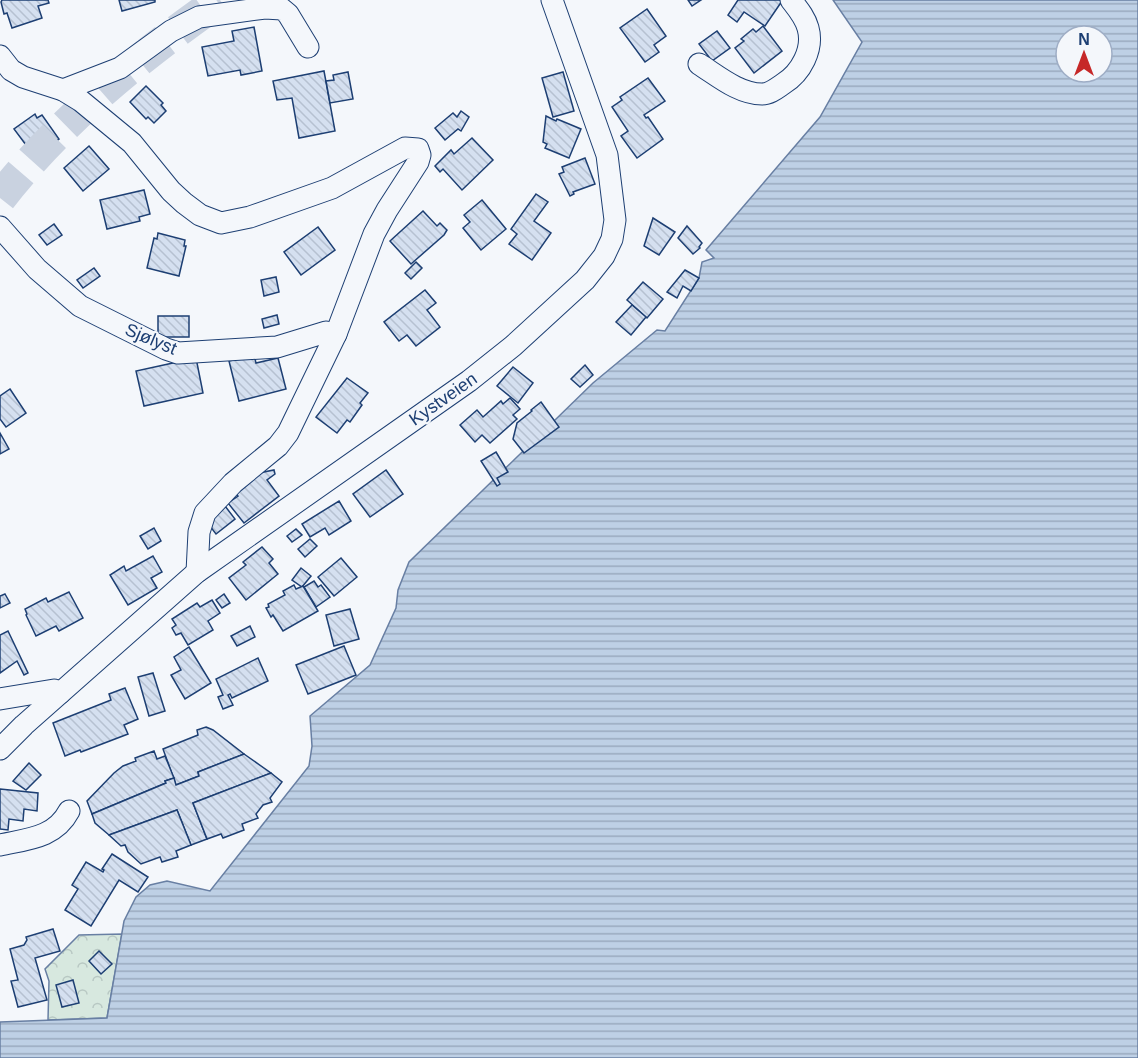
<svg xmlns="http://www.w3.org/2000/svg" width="1138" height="1058" font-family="Arial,sans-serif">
<defs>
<pattern id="forest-crowns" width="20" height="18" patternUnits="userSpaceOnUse" patternTransform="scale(1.5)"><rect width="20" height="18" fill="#d7e8df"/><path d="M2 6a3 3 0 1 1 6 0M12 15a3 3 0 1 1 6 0" fill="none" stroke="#b8c8c3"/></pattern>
<pattern id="water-rules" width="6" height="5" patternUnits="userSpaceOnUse" patternTransform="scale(1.5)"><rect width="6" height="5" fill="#bed0e5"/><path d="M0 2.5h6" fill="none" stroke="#9aaabe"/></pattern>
<pattern id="building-back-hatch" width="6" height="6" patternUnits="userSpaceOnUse" patternTransform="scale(1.5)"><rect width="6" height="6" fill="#d5e0f0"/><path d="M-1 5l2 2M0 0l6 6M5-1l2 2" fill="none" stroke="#b6c1d1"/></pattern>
</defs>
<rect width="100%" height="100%" fill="#f4f7fb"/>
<!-- forest -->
<polygon fill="url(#forest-crowns)" stroke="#687fa3" stroke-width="1.5" points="122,934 107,1018 48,1020 49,981 45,969 79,935"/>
<!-- water -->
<path fill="url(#water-rules)" stroke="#687fa3" stroke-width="1.5" fill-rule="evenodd" d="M 833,0 L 1138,0 L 1138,1058 L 0,1058 L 0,1022 L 107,1018 L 124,921 L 136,897 L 150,885 L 167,881 L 210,891 L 309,766 L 312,746 L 310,716 L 370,665 L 396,608 L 398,590 L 409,562 L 593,383 L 657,330 L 665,331 L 699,278 L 702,262 L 714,258 L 706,250 L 820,117 L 862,42 ZM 1066,36 L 1102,36 L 1102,72 L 1066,72 Z"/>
<!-- building -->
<g fill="url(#building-back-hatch)" stroke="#1d3f73" stroke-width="1.5">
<polygon points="2,0 48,0 49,3 38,6 42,18 12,28 7,13 4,14 1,2"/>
<polygon points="119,0 155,0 155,2 122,11"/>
<polygon points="688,0 701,0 692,6"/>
<polygon points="738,0 781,0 782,1 765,26 744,12 737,22 728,15"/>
<polygon points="647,9 666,36 654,45 659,52 645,62 620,28"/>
<polygon points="763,26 782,51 754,73 735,48 744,41 741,39 753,29 756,32"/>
<polygon points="254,27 262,71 241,75 240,70 208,76 202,47 234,41 232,31"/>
<polygon points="717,31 730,48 712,61 699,44"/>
<polygon points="324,71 335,131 299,138 292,98 277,100 273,81"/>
<polygon points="348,72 353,99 330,103 326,81 334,80 333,75"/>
<polygon points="563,72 574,111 553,117 542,78"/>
<polygon points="648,78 665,101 644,115 646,118 648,117 663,139 637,158 621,136 628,131 612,107 622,100 620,97"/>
<polygon points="146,86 163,103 161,105 166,111 154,123 148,117 146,119 130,102"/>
<polygon points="461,111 469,117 461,131 458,129 445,140 435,128 453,113 457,117"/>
<polygon points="35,114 37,118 42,115 59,139 43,151 45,153 35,157 14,129"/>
<polygon points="546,116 556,121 557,119 581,129 569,158 545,148 547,144 543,142"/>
<polygon points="472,138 493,160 462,190 443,169 440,172 435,166 451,150 454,154"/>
<polygon points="89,146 109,169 83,191 64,168"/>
<polygon points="585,158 595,184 573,192 574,194 570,196 559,174 564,172 562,167"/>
<polygon points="144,190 150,214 139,217 140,221 107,229 100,200"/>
<polygon points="536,194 548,202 534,221 551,233 532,260 509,244 517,234 511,229"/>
<polygon points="482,200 506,229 481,250 463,228 470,222 464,215"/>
<polygon points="423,211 437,226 440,223 447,230 444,235 411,264 390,241"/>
<polygon points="653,218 675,232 659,255 644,246"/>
<polygon points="54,224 62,235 47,245 39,235"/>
<polygon points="687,226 702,243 699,247 700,248 693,254 678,238"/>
<polygon points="318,227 335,250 301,275 284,252"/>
<polygon points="158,233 185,240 184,246 186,246 179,276 147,268 154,238 157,239"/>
<polygon points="416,262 422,268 411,279 405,273"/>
<polygon points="94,268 100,276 83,288 77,280"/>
<polygon points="685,270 699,278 691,291 683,286 677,298 667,292"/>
<polygon points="276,277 279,292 264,296 261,280"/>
<polygon points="643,282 663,299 647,318 627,300"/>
<polygon points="425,290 436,303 427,310 440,327 416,346 407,335 399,341 384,322"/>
<polygon points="632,305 646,317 631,335 616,322"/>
<polygon points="277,315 279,324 264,328 262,319"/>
<rect x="158" y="316" width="31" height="21"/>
<polygon points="254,355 256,363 278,358 286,389 239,401 229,361"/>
<polygon points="196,358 203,393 144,406 136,371"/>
<polygon points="585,365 593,375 580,387 571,379"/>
<polygon points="513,367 533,383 518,403 497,386"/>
<polygon points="347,378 368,393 360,403 362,405 350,422 347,420 337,433 316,417"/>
<polygon points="10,389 26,413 6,427 0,419 0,396"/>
<polygon points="510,398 520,409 513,415 517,419 490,443 482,435 475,442 460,425 477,410 483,417 501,401 503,404"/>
<polygon points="541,402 559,427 524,453 513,439 517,423 532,411 531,410"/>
<polygon points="0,433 9,449 0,454"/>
<polygon points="496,452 508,472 497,478 500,484 497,486 481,461"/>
<polygon points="274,470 275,474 267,480 279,496 244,523 228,503 238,496 234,491 259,473"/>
<polygon points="386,470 403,494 370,517 353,494"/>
<polygon points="339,501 351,521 329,535 325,528 310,537 302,524"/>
<polygon points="225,506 235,519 216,534 206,521"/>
<polygon points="154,528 161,541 148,549 140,536"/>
<polygon points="296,529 302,535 292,542 287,536"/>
<polygon points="310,539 317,546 305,557 298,549"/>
<polygon points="262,547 273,559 269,563 278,574 246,600 229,578 246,565 243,562"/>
<polygon points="153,556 162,572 151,578 157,588 128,605 110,575 124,566 126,571"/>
<polygon points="341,558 357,577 334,596 318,577"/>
<polygon points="301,568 311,576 302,587 292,580"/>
<polygon points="314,581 318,587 321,585 330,597 316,607 304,587"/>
<polygon points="294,585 296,589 303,586 318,611 283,631 273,615 271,617 266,608 269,607 268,604 285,595 283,591"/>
<polygon points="69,592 83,618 59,631 56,626 36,636 26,615 27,614 25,609 46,598 48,602"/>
<polygon points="5,594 10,603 0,608 0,596"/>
<polygon points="224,594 230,603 222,608 216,600"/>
<polygon points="212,600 220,613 208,621 213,630 188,645 181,633 176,635 172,628 176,625 172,619 197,603 200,607"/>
<polygon points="350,609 359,639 334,646 326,615"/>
<polygon points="250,626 255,637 237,646 231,636"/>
<polygon points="8,631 28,673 24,675 17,661 0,673 0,635"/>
<polygon points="344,646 356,675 308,694 296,665"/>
<polygon points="189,647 211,683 185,699 171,675 181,670 174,657"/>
<polygon points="258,658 268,681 232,698 230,694 228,695 233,705 223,709 218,697 223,695 216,679"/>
<polygon points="153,673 165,711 149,716 138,677"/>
<polygon points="125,688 138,719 124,725 128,734 81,752 80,750 65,756 53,723 111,700 109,694"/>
<polygon points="206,727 213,730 244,754 198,772 199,776 176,785 163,749 198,735 197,730"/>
<polygon points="154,751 157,759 165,756 174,778 165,781 166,783 92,814 87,801 114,773 123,766 136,761 135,758"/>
<polygon points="244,754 271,773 193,803 207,839 191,845 177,810 109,835 95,823 92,814 166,783 165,781 174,778 176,785 199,776 198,772"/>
<polygon points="29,763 41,775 26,790 13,781"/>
<polygon points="271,773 282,782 270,798 272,802 263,805 256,814 258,818 242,824 244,830 223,838 221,834 207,839 193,803"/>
<polygon points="0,789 38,793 37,811 24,809 23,821 9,819 8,830 0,829"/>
<polygon points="177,810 191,845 176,851 178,857 162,862 160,857 141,864 128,852 125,845 121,846 109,835"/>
<polygon points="112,854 148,877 138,892 119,880 91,926 65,910 78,889 72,885 86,862 103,872 104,870 102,869"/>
<polygon points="53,929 60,951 35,958 47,1000 18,1007 11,981 18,980 10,949 24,945 27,940 26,937"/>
<polygon points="99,951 112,964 101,974 89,961"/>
<polygon points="73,980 79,1003 62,1007 56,985"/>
</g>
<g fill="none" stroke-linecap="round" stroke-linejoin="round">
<!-- primary-tunnel -->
<path stroke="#c9d2e0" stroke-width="33" stroke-dasharray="33 16" stroke-linecap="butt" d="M 0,198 C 61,120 139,57 220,0"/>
<!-- minor casing -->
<g stroke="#1d3f73" stroke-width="23">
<g id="minor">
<polyline points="0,56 11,70 23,77 63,90 81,101 132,143 171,191 184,203 200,215 221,223 250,217 332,188 405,148 418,149 420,155 418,162 387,210 374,234 336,334 288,433 278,446 233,483 205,513 199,532 197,572"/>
<path d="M 699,64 C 718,76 739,94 762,94 C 770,94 777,88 783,84 C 801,73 814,49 808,28 C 805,17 798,9 791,0"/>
<polyline points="63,90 120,68 171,31 199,17 265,8 282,9 288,14 308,47"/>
<polyline points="0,227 37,269 80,306 166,349 178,353 277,347 326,332 336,334"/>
<polyline points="0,699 54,690 60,693"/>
<polyline points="0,749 24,725 197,572 469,381 513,346 585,280 604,256 612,239 615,220 607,155 552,0"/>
<path d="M 0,845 C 27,839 55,838 69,811"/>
</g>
</g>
<!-- minor -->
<use href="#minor" stroke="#f4f7fb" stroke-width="21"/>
</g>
<g text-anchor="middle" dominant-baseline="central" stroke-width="4.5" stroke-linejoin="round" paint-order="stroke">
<!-- street labels -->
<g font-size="18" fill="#1d3f73" stroke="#f4f7fb">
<text transform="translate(151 339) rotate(23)">Sjølyst</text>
<text transform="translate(443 399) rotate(-35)">Kystveien</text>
</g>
</g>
<!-- north arrow -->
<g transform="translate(1084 54)"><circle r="28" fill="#f4f7fb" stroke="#9eadc5" stroke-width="1.5"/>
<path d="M0-4.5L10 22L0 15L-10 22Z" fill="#c62828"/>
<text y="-9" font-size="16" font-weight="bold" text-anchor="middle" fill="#1d3f73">N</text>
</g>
</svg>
